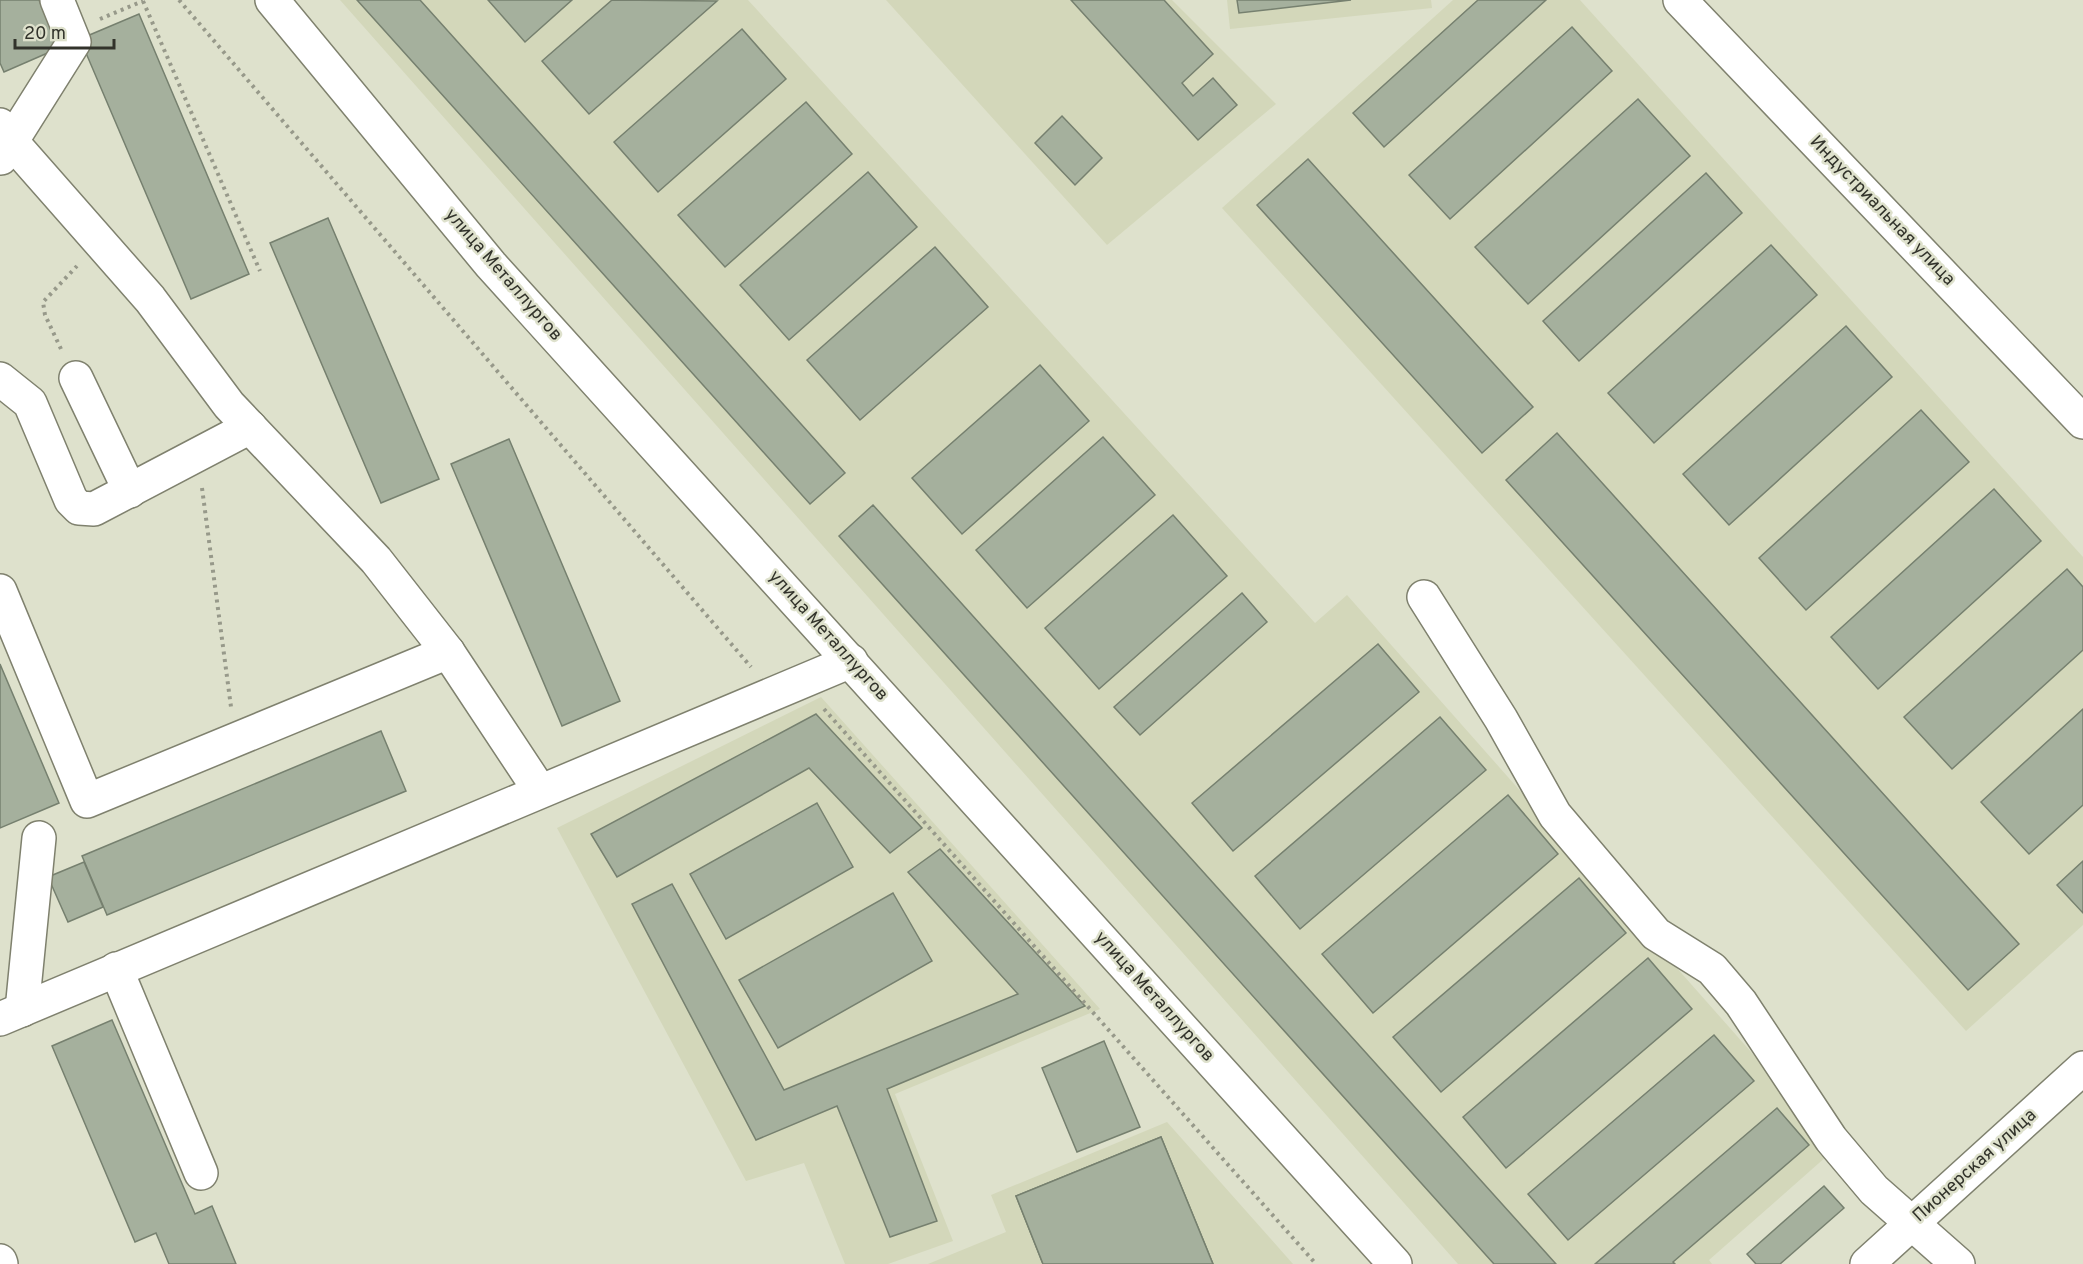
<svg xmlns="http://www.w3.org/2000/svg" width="2083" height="1264" font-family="Overpass,sans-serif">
<rect width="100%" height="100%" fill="#dee1cc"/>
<!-- built -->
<g fill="#d3d7ba">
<polygon points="340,0 748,0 1315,623 1347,595 1836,1148 1709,1260 1712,1264 1458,1264"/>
<polygon points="886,0 1172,0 1276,104 1107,245"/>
<polygon points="1227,0 1431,0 1432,8 1230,29"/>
<polygon points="1453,0 1580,0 2083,557 2083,925 1966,1031 1222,208"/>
<polygon points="821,697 1100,1009 895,1094 953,1241 888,1264 845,1264 804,1163 746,1181 557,828"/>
<polygon points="1167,1122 1293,1264 928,1264 1006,1232 991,1195"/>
</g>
<!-- building -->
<g fill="#a5b09d" stroke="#76806f" stroke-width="1.5">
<polygon points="0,0 39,0 59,48 4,72 0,63"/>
<polygon points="357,0 420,0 845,473 810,504"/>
<polygon points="488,0 572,0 525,42"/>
<polygon points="612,0 717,1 589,114 542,61"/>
<polygon points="1071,0 1164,0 1213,54 1182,83 1193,96 1213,78 1237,105 1198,140"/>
<polygon points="1237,0 1351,0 1239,13"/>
<polygon points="1478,0 1546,0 1384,147 1353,113"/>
<polygon points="139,14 249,274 191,299 80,39"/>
<polygon points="1572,27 1612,71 1450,219 1409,175"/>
<polygon points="742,29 786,79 658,192 614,142"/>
<polygon points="1638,99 1690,156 1528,304 1475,247"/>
<polygon points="806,102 852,154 725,267 678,215"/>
<polygon points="1062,116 1102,158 1075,185 1035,143"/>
<polygon points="1308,159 1533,407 1482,453 1257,205"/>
<polygon points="868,172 917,227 789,340 740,285"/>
<polygon points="1706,173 1742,213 1579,361 1543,321"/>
<polygon points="328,218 439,479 381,503 270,243"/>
<polygon points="1771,245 1817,295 1654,443 1608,393"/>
<polygon points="935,247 988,307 860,420 807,360"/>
<polygon points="1846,326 1892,377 1729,525 1683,474"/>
<polygon points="1040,365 1089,421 962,534 912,478"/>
<polygon points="1921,410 1969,462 1806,610 1759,558"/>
<polygon points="1557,433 2019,944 1968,990 1506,480"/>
<polygon points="1103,437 1155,495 1027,608 976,550"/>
<polygon points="509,439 620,701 562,726 451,464"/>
<polygon points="1994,489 2041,541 1878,689 1831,637"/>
<polygon points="873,505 1556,1264 1494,1264 839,536"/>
<polygon points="1173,515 1227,576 1099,689 1045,628"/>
<polygon points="2067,569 2083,587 2083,650 1952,769 1904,717"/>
<polygon points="1242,593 1267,622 1140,735 1114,707"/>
<polygon points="1378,644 1419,692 1233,851 1192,803"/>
<polygon points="0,664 59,803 0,828"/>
<polygon points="2083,709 2083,805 2029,854 1981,802"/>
<polygon points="816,714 922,828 890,853 809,768 617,877 591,834"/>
<polygon points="1440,717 1486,770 1300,929 1255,876"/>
<polygon points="381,731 406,791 107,915 82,856"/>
<polygon points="1508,795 1558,854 1373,1013 1322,954"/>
<polygon points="817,803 853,867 726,939 690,874"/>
<polygon points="940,849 1085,1006 887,1089 937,1221 890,1237 837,1106 756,1140 632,904 672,884 784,1090 1018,994 908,872"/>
<polygon points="2083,861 2083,913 2057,885"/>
<polygon points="84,862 103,907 68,922 48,877"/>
<polygon points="1579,878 1626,933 1441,1092 1393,1037"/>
<polygon points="893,893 932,961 778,1048 739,980"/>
<polygon points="1648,958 1692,1009 1506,1168 1463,1117"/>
<polygon points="112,1020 195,1214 212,1206 236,1264 169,1264 156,1233 135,1242 52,1046"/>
<polygon points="1714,1035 1754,1081 1568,1240 1528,1194"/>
<polygon points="1104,1041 1140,1127 1077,1152 1042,1068"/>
<polygon points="1777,1108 1809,1145 1673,1262 1675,1264 1595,1264"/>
<polygon points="1161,1137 1213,1264 1043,1264 1016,1196"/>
<polygon points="1161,1137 1213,1264 1043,1264 1016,1196"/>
<polygon points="1824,1186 1844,1208 1780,1264 1756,1264 1747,1254"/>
</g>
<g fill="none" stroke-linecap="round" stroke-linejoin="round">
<!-- minor casing -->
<g stroke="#7f816e" stroke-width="36">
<g id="minor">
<polyline points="272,0 491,265 1395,1264"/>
<polyline points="1680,0 2083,422"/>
<polyline points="0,125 11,141 150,299 229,405 376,560 448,652 540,791"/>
<polyline points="1,158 74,42 57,0"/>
<polyline points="76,378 130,491"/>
<polyline points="0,379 30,403 71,500 79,508 94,509 250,427"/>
<polyline points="0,591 87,801 448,652"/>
<polyline points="1424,597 1501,719 1555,815 1656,934 1712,969 1741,1003 1831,1139 1874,1190 1958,1264"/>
<polyline points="116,969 201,1173"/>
<polyline points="22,1010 39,838"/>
<polyline points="0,1019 851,661"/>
<polyline points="0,1261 1,1264"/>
<polyline points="1867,1264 2083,1068"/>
</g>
</g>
<!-- path -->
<g stroke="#97998a" stroke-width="4" stroke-dasharray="3 4.5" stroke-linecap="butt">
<polyline points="179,0 751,667"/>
<polyline points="143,1 260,271"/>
<polyline points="100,19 143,1"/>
<polyline points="61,349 45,315 43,302 77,266"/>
<polyline points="202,488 231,707"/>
<polyline points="824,709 1316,1264"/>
</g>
<!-- minor -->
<use href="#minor" stroke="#fff" stroke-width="33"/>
</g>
<g text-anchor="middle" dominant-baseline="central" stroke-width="5" stroke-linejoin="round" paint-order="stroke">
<!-- street labels -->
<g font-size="18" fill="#32332b" stroke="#dee1cc">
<text transform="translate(1882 211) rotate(46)">Индустриальная улица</text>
<text transform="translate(503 275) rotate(49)">улица Металлургов</text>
<text transform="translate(828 636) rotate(48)">улица Металлургов</text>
<text transform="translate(1154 997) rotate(48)">улица Металлургов</text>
<text transform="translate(1975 1166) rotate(-42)">Пионерская улица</text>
</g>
</g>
<!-- scale -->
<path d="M15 39v9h99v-9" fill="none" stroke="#32332b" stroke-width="3"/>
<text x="24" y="39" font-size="18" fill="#32332b" stroke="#dee1cc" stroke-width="4.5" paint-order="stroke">20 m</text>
</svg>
